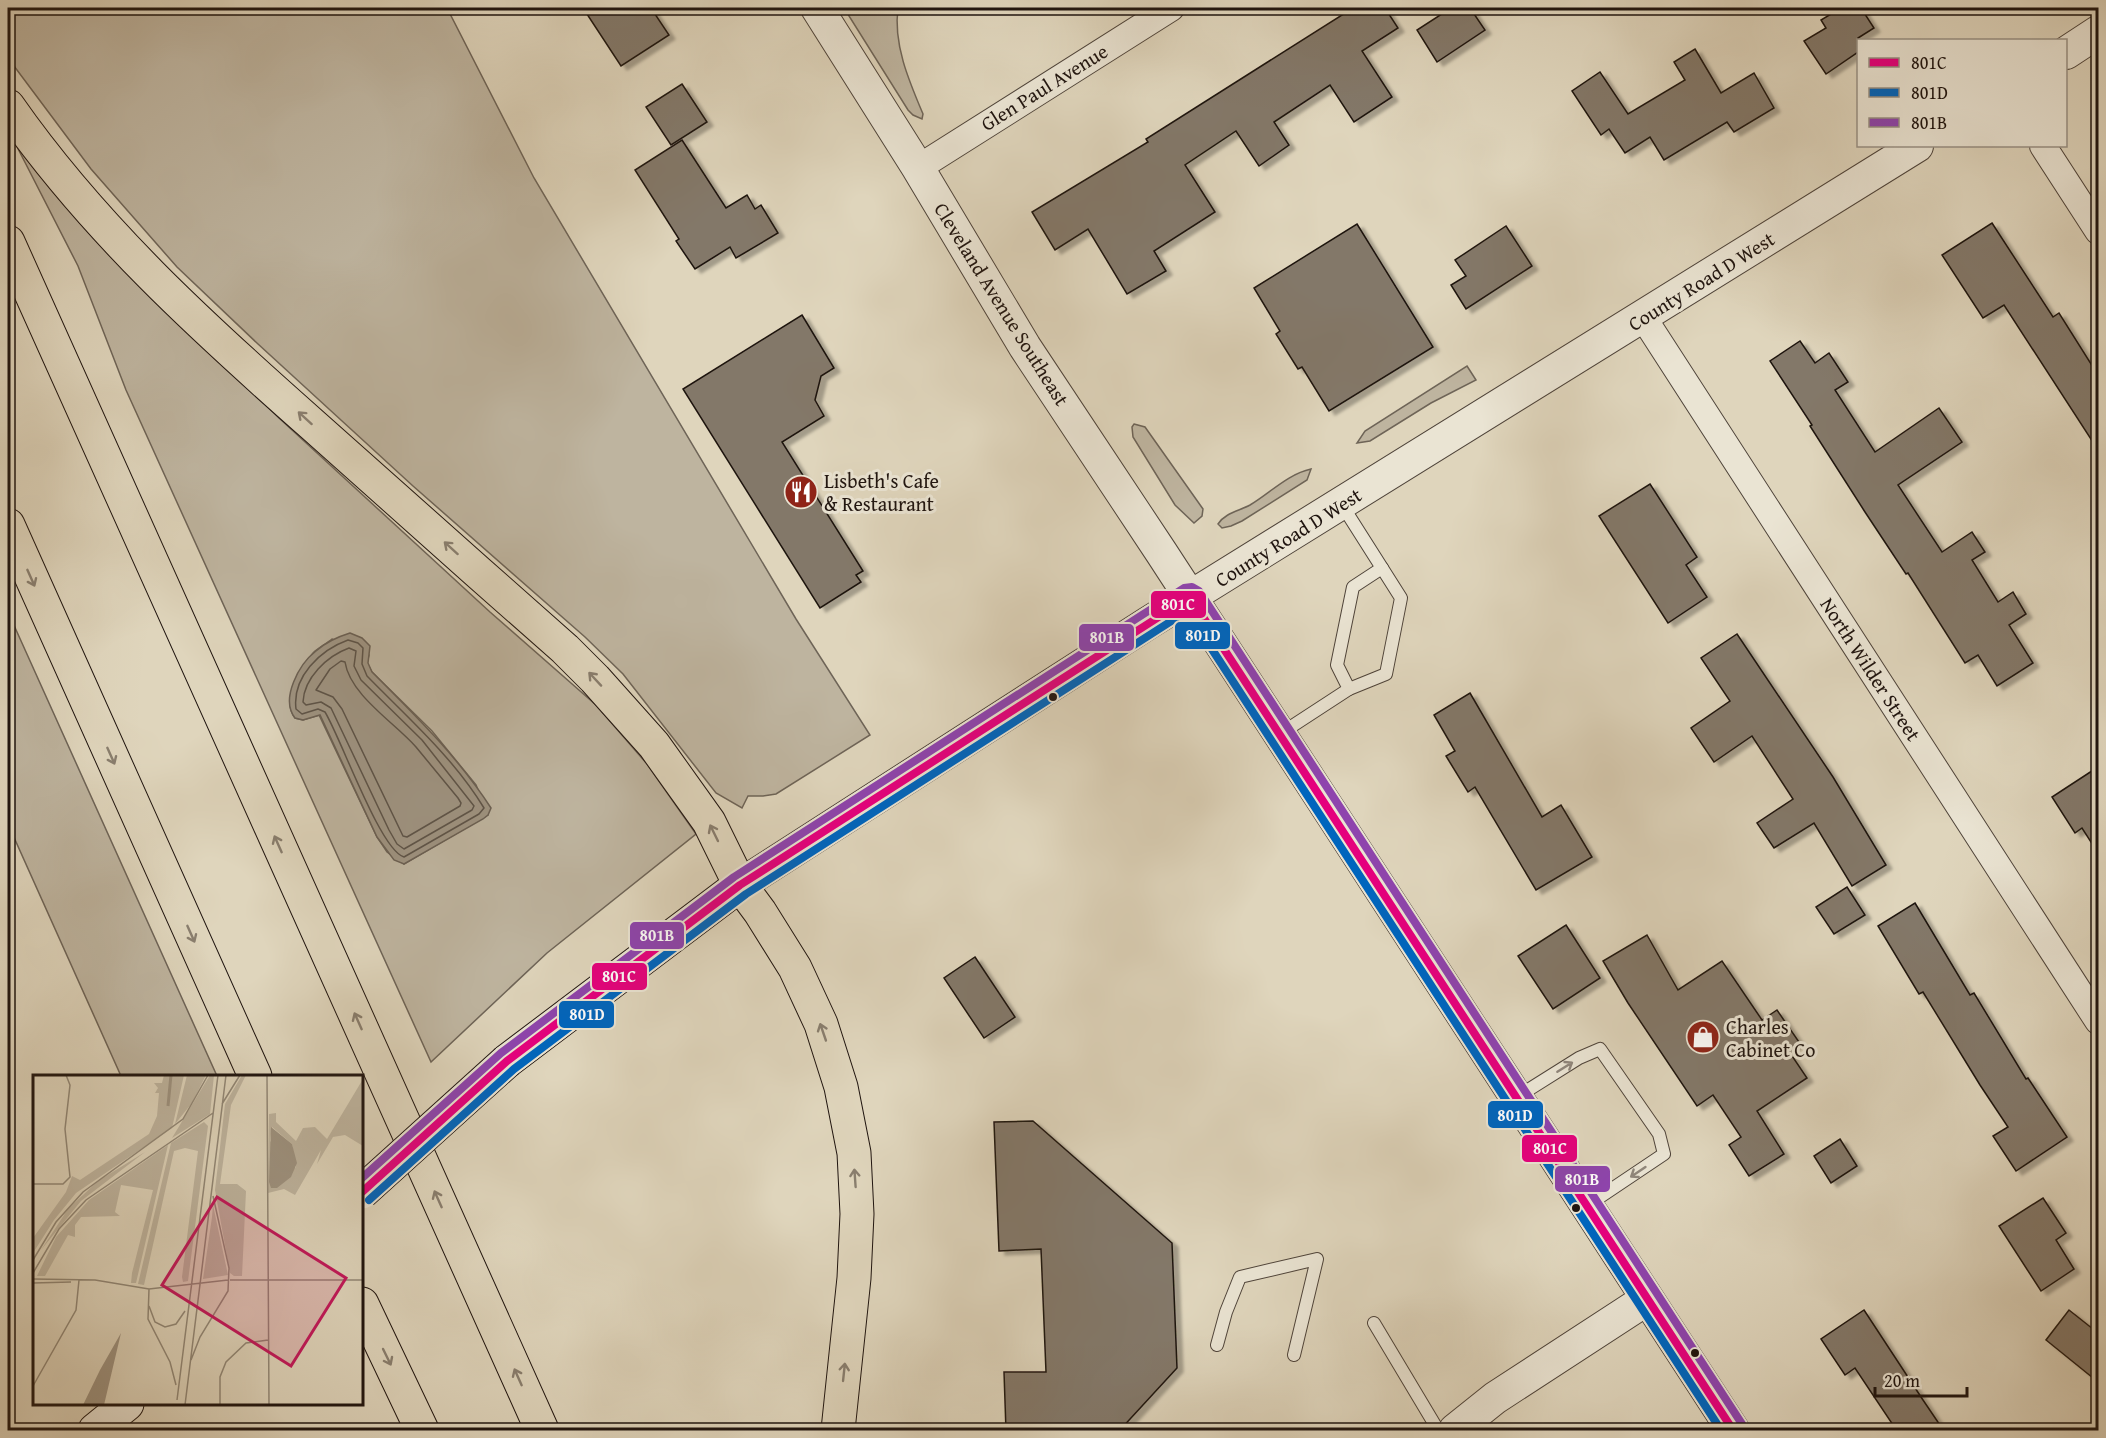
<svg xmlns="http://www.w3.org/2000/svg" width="2106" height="1438" font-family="'Gentium Book Plus',serif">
<defs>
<filter id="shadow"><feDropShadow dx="6" dy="4" stdDeviation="1.5" flood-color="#0004"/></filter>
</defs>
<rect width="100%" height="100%" fill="#dfd5bc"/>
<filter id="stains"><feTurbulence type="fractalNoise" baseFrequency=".00333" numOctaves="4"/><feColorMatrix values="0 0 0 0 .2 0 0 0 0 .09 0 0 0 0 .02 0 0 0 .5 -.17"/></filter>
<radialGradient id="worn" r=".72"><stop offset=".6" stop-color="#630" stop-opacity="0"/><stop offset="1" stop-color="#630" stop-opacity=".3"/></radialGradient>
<!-- green -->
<g fill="#beb49f" stroke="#6e6457" stroke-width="1.5" fill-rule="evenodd">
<polygon points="8,8 447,8 534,178 796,619 870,735 776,794 763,796 748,796 742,808 716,793 623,674 585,637 413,486 258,344 177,267 91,169 8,58"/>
<path d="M 844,8 L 898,8 C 893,44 909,81 923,114 L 922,119 L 913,115 L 908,110 Z"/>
<path d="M 11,135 L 171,310 L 279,418 L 490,612 L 596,705 L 647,764 L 696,834 L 547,953 L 431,1062 L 126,390 L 78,266 ZM 332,639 L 369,655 L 367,663 L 372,672 L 432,731 L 476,785 L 488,815 L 404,864 L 387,852 L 377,837 L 319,715 L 303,720 L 295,718 C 281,700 299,669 313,653 C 318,648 326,644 332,639 Z"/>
<polygon points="1467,366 1476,380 1431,403 1370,441 1357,443 1365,431"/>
<polygon points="1134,424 1145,427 1203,509 1202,516 1194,523 1175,505 1133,437 1132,427"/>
<path d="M 1311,469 L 1307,480 L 1242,521 L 1231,526 L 1222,528 L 1218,524 C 1225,513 1239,511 1250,505 C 1270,493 1288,474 1311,469 Z"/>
<polygon points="8,612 217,1076 121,1076 8,824"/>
</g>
<!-- water -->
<path fill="#9e9381" stroke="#6b6053" stroke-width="1.5" d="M 350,633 L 362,638 L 370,646 L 368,663 L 372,672 C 415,715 458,757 491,808 L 488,815 L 483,819 L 404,864 L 394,860 L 377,837 L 320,715 L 303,720 L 295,718 C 280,699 299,664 316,651 C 326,642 337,637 350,633 Z"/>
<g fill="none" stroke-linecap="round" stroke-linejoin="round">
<!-- shore -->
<g stroke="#5e5448" stroke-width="1.5">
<path d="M 348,640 L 358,643 L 363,648 L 362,664 L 367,676 C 408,718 453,757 484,808 L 479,814 L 404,857 C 380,850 341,738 325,712 L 318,709 L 302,714 L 296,709 C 292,677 320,650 348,640 Z"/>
<path d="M 349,648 L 356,651 L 354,666 L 361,680 L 422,740 L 474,806 L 472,810 L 404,849 L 397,844 L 389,830 L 331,708 L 321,702 L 306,705 L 303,702 C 304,678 327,656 349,648 Z"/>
<path d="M 341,661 L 345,662 C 350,695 395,723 416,747 C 430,764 444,781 458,798 L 461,803 L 460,806 L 407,837 L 403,836 L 342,709 L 333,697 L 316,690 L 330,669 Z"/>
</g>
</g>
<!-- building -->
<g fill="#837869" stroke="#1f140f" stroke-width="1.5" filter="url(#shadow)">
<polygon points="583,8 651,8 669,35 621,66"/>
<polygon points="1353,8 1385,8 1398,28 1362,51 1392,97 1354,122 1330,85 1274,122 1289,145 1259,166 1236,131 1185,165 1215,212 1154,251 1166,271 1127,294 1088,229 1055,250 1032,212 1148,142 1146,139"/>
<polygon points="1451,8 1470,8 1485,30 1437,62 1417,30"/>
<polygon points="1841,8 1861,8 1874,28 1858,38 1858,52 1826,74 1804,41 1826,28 1821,20"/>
<polygon points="1695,49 1721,93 1754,73 1774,108 1734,132 1727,122 1664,160 1650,137 1625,153 1609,129 1601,135 1572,91 1600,72 1628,114 1685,80 1674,62"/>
<polygon points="682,84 707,122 671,145 646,107"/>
<polygon points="682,140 726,208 747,195 755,209 761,205 778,233 736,258 730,247 695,269 676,241 679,239 635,170"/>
<polygon points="1992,223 2053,317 2059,313 2098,375 2098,450 2004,305 1983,318 1942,255"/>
<polygon points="1357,224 1433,347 1329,411 1302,367 1298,369 1276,334 1280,331 1254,288"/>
<polygon points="1506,226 1532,266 1466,309 1451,285 1466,276 1455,260"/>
<polygon points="802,315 834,368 821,376 815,400 824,416 782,442 863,571 856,575 861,582 820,608 683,389"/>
<polygon points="1800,341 1815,363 1829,353 1848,382 1835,390 1875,452 1939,408 1962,442 1898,485 1942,552 1972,532 1985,552 1972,560 1998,602 2013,592 2026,614 2009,625 2033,663 1997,686 1978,655 1965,663 1908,573 1906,574 1865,512 1810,426 1812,425 1770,361"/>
<polygon points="1650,484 1697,557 1686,565 1707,597 1668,623 1599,516"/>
<polygon points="1737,634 1833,777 1886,865 1852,886 1814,823 1774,848 1757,823 1793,799 1752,736 1714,762 1691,728 1730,701 1701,658"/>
<polygon points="1470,693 1542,817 1561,805 1592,857 1536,890 1475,787 1468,792 1446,756 1455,751 1434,715"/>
<polygon points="2098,767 2098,853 2082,828 2075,833 2052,797"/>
<polygon points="1847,887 1865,915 1834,934 1816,907"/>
<polygon points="1915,903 1970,995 1974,993 2026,1079 2028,1078 2067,1137 2016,1171 1993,1136 2008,1127 1980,1085 1923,992 1919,994 1878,926"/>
<polygon points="1566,925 1600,978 1553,1009 1518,956"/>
<polygon points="1647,935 1678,990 1722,961 1762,1020 1777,1010 1799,1042 1788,1050 1807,1078 1757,1111 1784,1154 1749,1176 1729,1145 1741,1137 1713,1095 1697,1106 1628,1003 1603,961"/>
<polygon points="975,957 1015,1017 984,1038 944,978"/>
<polygon points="1033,1121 1172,1243 1177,1368 1119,1431 1006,1431 1004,1372 1046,1372 1041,1249 999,1251 994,1122"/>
<polygon points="1840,1139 1857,1166 1831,1183 1814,1156"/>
<polygon points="2043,1198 2066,1233 2056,1240 2074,1269 2041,1291 1999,1226"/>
<polygon points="1864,1310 1923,1400 1944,1431 1897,1431 1855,1368 1845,1375 1821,1339"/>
<polygon points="2069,1310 2098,1333 2098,1382 2046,1340"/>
</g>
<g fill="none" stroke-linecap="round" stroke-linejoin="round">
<!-- service casing -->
<g stroke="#4f443a" stroke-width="14">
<g id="service">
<polyline points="1349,689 1386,674 1401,598 1382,568"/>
<polyline points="1280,734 1349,689 1337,665 1353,587 1382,568 1342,505"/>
<polyline points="1517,1097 1579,1058 1600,1049 1659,1134 1664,1154 1588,1205"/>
<polyline points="1374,1323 1438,1430"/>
<polyline points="1217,1345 1226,1312 1240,1277 1317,1259 1294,1355"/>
</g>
</g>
<!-- minor casing -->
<g stroke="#4f443a" stroke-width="28">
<g id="minor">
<polyline points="2043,146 2098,231"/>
<polyline points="918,168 1171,8"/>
<polyline points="1643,317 2098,1021"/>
</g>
</g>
<!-- tertiary casing -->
<g stroke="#4f443a" stroke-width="34">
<g id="tertiary">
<polyline points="817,8 918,168 1025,347 1161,552 1733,1430"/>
<polyline points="2066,53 2098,32"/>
<polyline points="740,885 1148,623 1917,146"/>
<polyline points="1455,1430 1495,1398 1647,1299"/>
</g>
</g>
<!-- secondary casing -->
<g stroke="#1f140f" stroke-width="35">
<g id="secondary">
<polyline points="507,1061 740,885"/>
<polyline points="95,1430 127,1404"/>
</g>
</g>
<!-- motorway casing -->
<g stroke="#1f140f" stroke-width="35">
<g id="motorway">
<path d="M 8,106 C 93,228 203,328 314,426 C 398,501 481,575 565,649 L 595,679 L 654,745 L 709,822 L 740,885 L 760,912 L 795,968 L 821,1024 L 841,1087 L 854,1153 L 857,1214 L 854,1278 L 838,1430"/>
<polyline points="8,242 542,1430"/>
<polyline points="8,525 255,1076"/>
<polyline points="362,1304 422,1430"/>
</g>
</g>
<!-- service -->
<use href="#service" stroke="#eae4d3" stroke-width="12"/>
<!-- minor -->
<use href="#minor" stroke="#eae4d3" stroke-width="26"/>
<!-- tertiary -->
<use href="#tertiary" stroke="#eae4d3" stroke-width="32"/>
<!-- secondary -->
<use href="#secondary" stroke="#eae4d3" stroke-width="33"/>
<!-- motorway -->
<use href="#motorway" stroke="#dfd5bc" stroke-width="33"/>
<!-- secondary-bridge casing -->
<g stroke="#1f140f" stroke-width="35" stroke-linecap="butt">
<polyline id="secondary-bridge" points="362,1192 507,1061"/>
</g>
<!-- secondary-bridge -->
<use href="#secondary-bridge" stroke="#eae4d3" stroke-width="33"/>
<!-- bus-1 casing -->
<g stroke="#eae4d3" stroke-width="12">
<polyline id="bus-1" points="362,1192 507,1061 740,885 1190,597 1733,1430"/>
</g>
<!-- bus-2 casing -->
<g stroke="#eae4d3" stroke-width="12">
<polyline id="bus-2" points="369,1200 514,1069 746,894 1187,611 1721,1430"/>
</g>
<!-- bus-3 casing -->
<g stroke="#eae4d3" stroke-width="12">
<polyline id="bus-3" points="362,1178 501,1053 734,877 1184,588 1192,587 1199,591 1742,1424"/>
</g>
<!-- bus-1 -->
<use href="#bus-1" stroke="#e5007d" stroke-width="8"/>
<!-- bus-2 -->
<use href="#bus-2" stroke="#0065bd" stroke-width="8"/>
<!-- bus-3 -->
<use href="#bus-3" stroke="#8e44ad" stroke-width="8"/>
</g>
<!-- one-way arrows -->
<defs><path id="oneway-shaft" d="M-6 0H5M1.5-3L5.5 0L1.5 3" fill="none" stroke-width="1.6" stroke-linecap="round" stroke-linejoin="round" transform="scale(1.5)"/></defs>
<g stroke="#897e6e">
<use href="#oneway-shaft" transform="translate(305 418) rotate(-138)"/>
<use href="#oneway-shaft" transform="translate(451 548) rotate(-138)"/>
<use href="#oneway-shaft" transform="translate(31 578) rotate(66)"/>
<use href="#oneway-shaft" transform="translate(595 679) rotate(-133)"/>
<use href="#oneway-shaft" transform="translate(111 756) rotate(66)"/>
<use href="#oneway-shaft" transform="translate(714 833) rotate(-116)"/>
<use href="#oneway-shaft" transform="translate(278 844) rotate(-114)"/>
<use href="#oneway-shaft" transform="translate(191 934) rotate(66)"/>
<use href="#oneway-shaft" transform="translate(358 1021) rotate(-114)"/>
<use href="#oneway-shaft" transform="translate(823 1032) rotate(-109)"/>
<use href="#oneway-shaft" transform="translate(855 1178) rotate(-94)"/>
<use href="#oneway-shaft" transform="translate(438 1199) rotate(-114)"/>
<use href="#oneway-shaft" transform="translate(387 1357) rotate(64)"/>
<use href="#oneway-shaft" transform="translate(844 1372) rotate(-84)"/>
<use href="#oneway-shaft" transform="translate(518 1377) rotate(-114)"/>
</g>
<g stroke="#8f867b">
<use href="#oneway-shaft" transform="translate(1565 1067) rotate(-32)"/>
<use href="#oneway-shaft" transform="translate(1638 1172) rotate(146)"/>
</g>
<!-- icons -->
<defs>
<g id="restaurant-disc" transform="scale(1.725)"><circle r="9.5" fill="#8f2418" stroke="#eae4d3"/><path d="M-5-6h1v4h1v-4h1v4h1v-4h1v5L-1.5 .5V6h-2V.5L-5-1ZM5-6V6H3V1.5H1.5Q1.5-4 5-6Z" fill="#fff"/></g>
<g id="shop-disc" transform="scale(1.725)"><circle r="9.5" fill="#8f2418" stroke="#eae4d3"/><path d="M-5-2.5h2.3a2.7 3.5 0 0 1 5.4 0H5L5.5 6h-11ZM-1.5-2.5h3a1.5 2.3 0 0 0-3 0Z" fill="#fff"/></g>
</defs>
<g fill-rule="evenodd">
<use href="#restaurant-disc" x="801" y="492"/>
<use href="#shop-disc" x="1703" y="1037"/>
</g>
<!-- markers -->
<g fill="#1f140f" stroke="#eae4d3" stroke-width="2">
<circle cx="1053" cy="697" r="5"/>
<circle cx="1576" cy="1208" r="5"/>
<circle cx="1695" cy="1353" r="5"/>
</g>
<g text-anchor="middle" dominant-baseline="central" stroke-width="6" stroke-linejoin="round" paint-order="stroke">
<!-- street labels -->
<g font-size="20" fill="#1f140f" stroke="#eae4d3">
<text transform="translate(1044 87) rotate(-32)">Glen Paul Avenue</text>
<text transform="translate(1701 281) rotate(-32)">County Road D West</text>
<text transform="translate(1002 304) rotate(58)">Cleveland Avenue Southeast</text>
<text transform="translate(1288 537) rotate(-32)">County Road D West</text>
<text transform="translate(1871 669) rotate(57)">North Wilder Street</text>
</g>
<!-- poi labels -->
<g font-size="20" fill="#1f140f" stroke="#eae4d3" text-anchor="start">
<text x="824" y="480">Lisbeth's Cafe<tspan x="824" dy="23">&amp; Restaurant</tspan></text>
<text x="1726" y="1026">Charles<tspan x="1726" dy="23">Cabinet Co</tspan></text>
</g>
</g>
<!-- overview -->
<g transform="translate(33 1075)">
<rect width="330" height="330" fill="#dfd5bc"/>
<path d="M 131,0 L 151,0 L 139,53 L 43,118 L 21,145 L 0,178 L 0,163 L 33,117 L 39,101 L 47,105 L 116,59 L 124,41 L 126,18 L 122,18 L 125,13 L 121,8 L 129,8 ZM 154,0 L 173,0 L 159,28 L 142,49 ZM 177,0 L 181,0 L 177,39 L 139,63 ZM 209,0 L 213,0 L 198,30 L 187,109 L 204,109 L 213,116 L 209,201 L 201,201 L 197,198 L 182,115 L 192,29 ZM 330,4 L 330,71 L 312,60 L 300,62 L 284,89 L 288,75 L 262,120 L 251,114 L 235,118 L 236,39 L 243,38 L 243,47 L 263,66 L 270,53 L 282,52 L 294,64 ZM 239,52 L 259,69 L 263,93 L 237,66 ZM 171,47 L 175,51 L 155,206 L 150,207 L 149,202 L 165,76 L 152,73 L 141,76 L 111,210 L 105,209 L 138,68 ZM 135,70 L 103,208 L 98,208 L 99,198 L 120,115 L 88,110 L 82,137 L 87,141 L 48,142 L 42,150 L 42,162 L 35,160 L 12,201 L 4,201 L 23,162 L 56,125 ZM 112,77 L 48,126 L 8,175 L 35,134 L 65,106 ZM 180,130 L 195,200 L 170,204 L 179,142 Z" fill="#beb49f" fill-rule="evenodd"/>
<path d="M 238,52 L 259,69 L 264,88 L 258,102 L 244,113 L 238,113 L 236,107 ZM 88,258 L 71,330 L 50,330 L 67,295 Z" fill="#9e9381"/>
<path fill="none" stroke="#9e9381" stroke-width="3" d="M 135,31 L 138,0"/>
<path fill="none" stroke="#928877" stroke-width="1.5" d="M 234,0 L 236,330M 189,29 L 207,0M 0,109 L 30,109 L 37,102 L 32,54 L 37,10 L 33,0M 0,185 L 23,147 L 50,117 L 150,44 L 175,0M 0,198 L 26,154 L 53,125 L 180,38M 0,204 L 62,205 L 116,214 L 195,205M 197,205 L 330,205M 0,208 L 38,207M 116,214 L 115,244 L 137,287 L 143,310M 116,231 L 122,247 L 132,252 L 143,249 L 152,236M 158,285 L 167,262 L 195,216 L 196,193 L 180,121M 0,311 L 43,235 L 46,205M 144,325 L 185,0M 152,330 L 193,0M 187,330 L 187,302 L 193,287 L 213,268 L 235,265"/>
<path fill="#c2185b" fill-opacity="0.15" stroke="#c2185b" stroke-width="3" d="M 184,122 L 313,203 L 258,291 L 129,210 Z"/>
<rect width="330" height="330" fill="none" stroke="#1f140f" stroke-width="3"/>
</g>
<g stroke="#eae4d3" stroke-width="2">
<rect x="1150" y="590" width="57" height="29" rx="6" fill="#e5007d"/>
<rect x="1174" y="621" width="57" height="29" rx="6" fill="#0065bd"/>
<rect x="1078" y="623" width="57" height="29" rx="6" fill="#8e44ad"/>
<rect x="629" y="921" width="56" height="29" rx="6" fill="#8e44ad"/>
<rect x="591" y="962" width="57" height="29" rx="6" fill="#e5007d"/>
<rect x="558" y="1000" width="57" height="29" rx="6" fill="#0065bd"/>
<rect x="1487" y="1100" width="57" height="29" rx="6" fill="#0065bd"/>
<rect x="1521" y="1134" width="57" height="29" rx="6" fill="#e5007d"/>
<rect x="1554" y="1165" width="57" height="28" rx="6" fill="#8e44ad"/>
</g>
<g font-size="16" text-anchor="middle" font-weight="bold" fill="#fff">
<text x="1178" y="610">801C</text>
<text x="1203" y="641">801D</text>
<text x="1107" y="643">801B</text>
<text x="657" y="941">801B</text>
<text x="619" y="982">801C</text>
<text x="587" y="1020">801D</text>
<text x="1515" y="1121">801D</text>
<text x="1550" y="1154">801C</text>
<text x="1582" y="1185">801B</text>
</g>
<!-- margin -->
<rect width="2106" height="1438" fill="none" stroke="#dfd5bc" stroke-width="30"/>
<rect x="9" y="9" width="2088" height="1420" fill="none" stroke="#1f140f" stroke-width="3"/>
<rect x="15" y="15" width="2076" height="1408" fill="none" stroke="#1f140f" stroke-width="1.5"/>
<!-- legend -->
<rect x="1857" y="39" width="210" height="108" fill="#eae4d3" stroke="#999185" stroke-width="1.5"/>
<rect x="1869" y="58" width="30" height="9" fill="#e5007d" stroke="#999185" stroke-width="1.5"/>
<text x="1911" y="69" font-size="18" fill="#1f140f">801C</text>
<rect x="1869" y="88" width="30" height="9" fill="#0065bd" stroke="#999185" stroke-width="1.5"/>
<text x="1911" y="99" font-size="18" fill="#1f140f">801D</text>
<rect x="1869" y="118" width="30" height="9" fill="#8e44ad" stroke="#999185" stroke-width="1.5"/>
<text x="1911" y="129" font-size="18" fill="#1f140f">801B</text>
<!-- scale -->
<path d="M1875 1387v9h92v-9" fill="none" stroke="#1f140f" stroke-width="3"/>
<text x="1884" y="1387" font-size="18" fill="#1f140f" stroke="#eae4d3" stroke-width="4.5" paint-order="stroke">20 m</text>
<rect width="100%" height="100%" filter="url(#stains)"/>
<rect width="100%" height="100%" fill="url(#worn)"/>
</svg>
